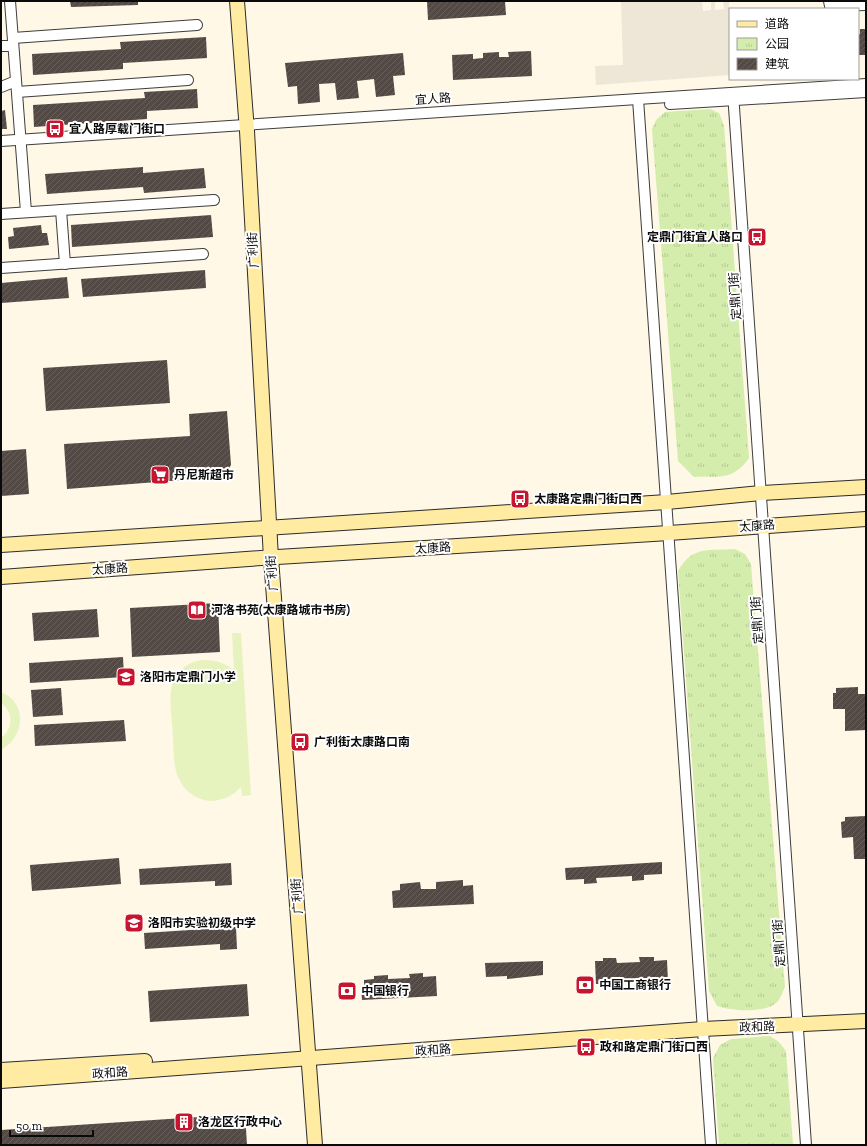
<svg xmlns="http://www.w3.org/2000/svg" width="867" height="1146" font-family="'Zilla Slab','Noto Sans SC',serif">
<defs>
<pattern id="park-tufts" width="24" height="20" patternUnits="userSpaceOnUse"><rect width="24" height="20" fill="#d4edac"/><path d="M3 7l-1-3M5 7V3M7 7l1-3M15 17l-1-3M17 17v-4M19 17l1-3" fill="none" stroke="#b5ca93"/></pattern>
<pattern id="building-hatch" width="6" height="6" patternUnits="userSpaceOnUse"><rect width="6" height="6" fill="#534945"/><path d="M-1 1l2-2M0 6l6-6M5 7l2-2" fill="none" stroke="#675f5c"/></pattern>
</defs>
<rect width="100%" height="100%" fill="#fff8e6"/>
<!-- park -->
<g fill="url(#park-tufts)">
<path d="M 710,109 L 719,113 L 724,125 L 749,458 C 733,481 719,476 694,477 L 678,461 L 652,129 L 656,120 L 665,112 Z"/>
<path d="M 735,549 L 745,554 L 751,564 L 785,987 C 783,991 781,997 778,1001 C 767,1014 732,1011 717,1006 L 709,991 L 678,571 C 693,545 708,551 735,549 Z"/>
<polygon points="770,1036 779,1042 786,1051 793,1145 719,1145 713,1058 720,1045 731,1039"/>
</g>
<!-- pitch -->
<g fill="#e6f3bf">
<path d="M 232,633 L 241,633 L 251,795 L 242,796 L 241,787 C 234,795 224,800 212,801 C 199,801 186,793 180,781 C 173,769 174,753 173,740 C 173,724 169,707 171,691 C 176,658 211,652 234,670 Z"/>
<path d="M 1,692 C 28,703 25,737 1,750 L 1,738 C 13,729 14,712 1,703 Z"/>
</g>
<!-- plaza -->
<polygon fill="#eee6d6" points="621,1 708,1 702,2 703,11 711,10 711,1 715,1 715,10 724,9 723,1 729,1 730,75 596,85 595,66 623,65"/>
<!-- building -->
<g fill="url(#building-hatch)">
<polygon points="70,1 138,1 138,5 71,7"/>
<polygon points="427,1 505,1 506,15 428,20"/>
<polygon points="860,29 866,29 866,55 858,55 858,34 860,34"/>
<polygon points="206,37 207,58 123,63 123,69 33,75 32,54 121,49 120,42"/>
<polygon points="531,51 532,76 453,80 452,55 473,54 473,59 483,58 483,53 499,52 499,57 509,57 508,52"/>
<polygon points="403,53 405,75 393,76 395,95 376,97 374,79 357,81 359,98 337,100 335,83 319,84 320,102 298,104 297,86 288,87 285,63"/>
<polygon points="197,89 198,108 147,111 147,119 34,127 33,105 145,98 144,92"/>
<polygon points="5,110 7,129 1,129 1,111"/>
<polygon points="143,167 143,173 204,168 206,188 144,193 143,187 47,194 45,174"/>
<polygon points="211,215 213,237 72,247 71,225"/>
<polygon points="41,225 42,233 47,233 49,245 9,249 8,237 14,236 13,228"/>
<polygon points="205,270 206,288 83,297 81,279"/>
<polygon points="67,277 69,298 1,303 1,283"/>
<polygon points="167,360 170,403 46,411 43,368"/>
<polygon points="227,411 231,465 226,474 221,477 67,489 64,444 190,436 189,414"/>
<polygon points="26,449 29,494 1,496 1,451"/>
<polygon points="218,603 220,652 132,657 130,608"/>
<polygon points="97,609 99,637 34,641 32,613"/>
<polygon points="123,657 124,677 30,683 29,663"/>
<polygon points="858,687 858,694 866,694 866,730 845,731 845,709 833,709 833,693 836,693 836,688"/>
<polygon points="61,688 63,715 33,717 31,690"/>
<polygon points="124,720 126,741 35,746 34,725"/>
<polygon points="866,816 866,859 854,859 853,837 842,838 841,822 845,821 845,817"/>
<polygon points="119,858 121,884 32,891 30,865"/>
<polygon points="662,862 662,874 644,875 644,880 632,881 632,876 596,878 597,883 584,884 584,879 566,880 565,868"/>
<polygon points="231,863 232,885 215,886 215,881 140,885 139,869"/>
<polygon points="463,880 463,886 473,885 474,904 393,908 392,891 400,890 400,884 420,882 421,889 436,889 436,882"/>
<polygon points="236,927 237,949 220,950 220,944 145,949 144,933"/>
<polygon points="639,957 654,957 654,961 667,960 668,982 596,984 595,961 603,961 603,958 616,958 617,963 640,962"/>
<polygon points="543,961 543,975 507,979 507,976 486,977 485,963"/>
<polygon points="423,973 423,977 436,976 437,996 362,1000 361,986 364,986 364,980 374,979 374,976 388,975 388,979 410,978 409,974"/>
<polygon points="247,984 249,1016 150,1022 148,991"/>
<polygon points="245,1114 247,1145 1,1145 1,1130"/>
</g>
<g fill="none" stroke-linecap="round" stroke-linejoin="round">
<!-- street casing -->
<g stroke="#3d3d3d" stroke-width="12">
<g id="street">
<polyline points="10,1 26,212"/>
<polyline points="829,1 830,6 866,5"/>
<polyline points="13,38 197,25"/>
<polyline points="1,46 13,46"/>
<polyline points="1,87 16,81"/>
<polyline points="17,92 188,80"/>
<polyline points="733,93 806,1145"/>
<polyline points="638,99 711,1145"/>
<polyline points="670,104 866,92"/>
<polyline points="1,141 866,84"/>
<polyline points="61,210 65,264"/>
<polyline points="1,214 214,200"/>
<polyline points="1,268 203,254"/>
</g>
</g>
<!-- secondary casing -->
<g stroke="#2c2c2c" stroke-width="16">
<g id="secondary">
<polyline points="237,1 247,131 271,558 315,1145"/>
<polyline points="1,545 667,502 761,493 866,487"/>
<polyline points="1,577 261,558 669,533 866,519"/>
<polyline points="1,1070 145,1061"/>
<polyline points="1,1081 703,1029 866,1021"/>
</g>
</g>
<!-- street -->
<use href="#street" stroke="#fff" stroke-width="10"/>
<!-- secondary -->
<use href="#secondary" stroke="#ffeba1" stroke-width="14"/>
</g>
<!-- icons -->
<defs>
<g id="bus-square" transform="scale(1)"><rect x="-9" y="-9" width="18" height="18" rx="4" fill="#c7152f" stroke="#fff"/><path d="M-5-6H5V4H4V6H2V4H-2V6H-4V4H-5ZM-3.5-4V0h7V-4ZM-3.5 1.2v1.5H-2V1.2ZM2 1.2v1.5H3.5V1.2Z" fill="#fff"/></g>
<g id="supermarket-square" transform="scale(1)"><rect x="-9" y="-9" width="18" height="18" rx="4" fill="#c7152f" stroke="#fff"/><path d="M-6-5.5h2.5l.6 2H6L4.5 2H-2.5L-4.4-4H-6ZM-1.5 3.2a1.3 1.3 0 1 0 .1 0ZM3 3.2a1.3 1.3 0 1 0 .1 0Z" fill="#fff"/></g>
<g id="library-square" transform="scale(1)"><rect x="-9" y="-9" width="18" height="18" rx="4" fill="#c7152f" stroke="#fff"/><path d="M-6-4Q-3-5.5-.7-3.5V5Q-3 3-6 4ZM6-4Q3-5.5 .7-3.5V5Q3 3 6 4Z" fill="#fff"/></g>
<g id="school-square" transform="scale(1)"><rect x="-9" y="-9" width="18" height="18" rx="4" fill="#c7152f" stroke="#fff"/><path d="M0-5L7-2L0 1L-7-2ZM-4 1L0 2.5L4 1V4Q0 6-4 4Z" fill="#fff"/></g>
<g id="bank-square" transform="scale(1)"><rect x="-9" y="-9" width="18" height="18" rx="4" fill="#c7152f" stroke="#fff"/><path d="M-6-4H6V4H-6ZM0-2.3a2.3 2.3 0 1 0 0 4.6a2.3 2.3 0 1 0 0-4.6Z" fill="#fff"/></g>
<g id="building-square" transform="scale(1)"><rect x="-9" y="-9" width="18" height="18" rx="4" fill="#c7152f" stroke="#fff"/><path d="M-4-6H4V6H1V3H-1V6H-4ZM-2.5-4.3h1.7v1.8h-1.7ZM.8-4.3h1.7v1.8H.8ZM-2.5-1h1.7V.8h-1.7ZM.8-1h1.7V.8H.8Z" fill="#fff"/></g>
</defs>
<g fill-rule="evenodd">
<use href="#bus-square" x="55" y="129"/>
<use href="#bus-square" x="757" y="237"/>
<use href="#supermarket-square" x="160" y="475"/>
<use href="#bus-square" x="520" y="499"/>
<use href="#library-square" x="197" y="610"/>
<use href="#school-square" x="126" y="677"/>
<use href="#bus-square" x="300" y="742"/>
<use href="#school-square" x="134" y="923"/>
<use href="#bank-square" x="585" y="985"/>
<use href="#bank-square" x="347" y="991"/>
<use href="#bus-square" x="586" y="1047"/>
<use href="#building-square" x="184" y="1122"/>
</g>
<g text-anchor="middle" dominant-baseline="central" stroke-width="4" stroke-linejoin="round" paint-order="stroke">
<!-- street labels -->
<g font-size="12" fill="#0a0a0a" stroke="#fff">
<text transform="translate(433 99) rotate(-4)">宜人路</text>
<text transform="translate(253 250) rotate(-93)">广利街</text>
<text transform="translate(735 296) rotate(-94)">定鼎门街</text>
<text transform="translate(757 526) rotate(-5)">太康路</text>
<text transform="translate(433 548) rotate(-4)">太康路</text>
<text transform="translate(110 569) rotate(-4)">太康路</text>
<text transform="translate(272 573) rotate(-94)">广利街</text>
<text transform="translate(757 620) rotate(-94)">定鼎门街</text>
<text transform="translate(297 896) rotate(-94)">广利街</text>
<text transform="translate(779 943) rotate(-94)">定鼎门街</text>
<text transform="translate(757 1027) rotate(-2)">政和路</text>
<text transform="translate(433 1050) rotate(-4)">政和路</text>
<text transform="translate(110 1073) rotate(-4)">政和路</text>
</g>
<!-- poi labels -->
<g font-size="12" font-weight="bold" fill="#0a0a0a" stroke="#fff" text-anchor="start">
<text x="69" y="129">宜人路厚载门街口</text>
<text x="743" y="237" text-anchor="end">定鼎门街宜人路口</text>
<text x="174" y="475">丹尼斯超市</text>
<text x="534" y="499">太康路定鼎门街口西</text>
<text x="211" y="610">河洛书苑(太康路城市书房)</text>
<text x="140" y="677">洛阳市定鼎门小学</text>
<text x="314" y="742">广利街太康路口南</text>
<text x="148" y="923">洛阳市实验初级中学</text>
<text x="599" y="985">中国工商银行</text>
<text x="361" y="991">中国银行</text>
<text x="600" y="1047">政和路定鼎门街口西</text>
<text x="198" y="1122">洛龙区行政中心</text>
</g>
</g>
<!-- border -->
<rect width="867" height="1146" fill="none" stroke="#0a0a0a" stroke-width="4"/>
<!-- legend -->
<rect x="729" y="8" width="130" height="72" fill="#ffffff" stroke="#9d9d9d"/>
<rect x="737" y="21" width="20" height="6" fill="#ffeba1" stroke="#9d9d9d"/>
<text x="765" y="28" font-size="12" fill="#0a0a0a">道路</text>
<rect x="737" y="38" width="20" height="12" fill="url(#park-tufts)" stroke="#9d9d9d"/>
<text x="765" y="48" font-size="12" fill="#0a0a0a">公园</text>
<rect x="737" y="58" width="20" height="12" fill="url(#building-hatch)" stroke="#9d9d9d"/>
<text x="765" y="68" font-size="12" fill="#0a0a0a">建筑</text>
<!-- scale -->
<path d="M10 1130v6h83v-6" fill="none" stroke="#0a0a0a" stroke-width="2"/>
<text x="16" y="1130" font-size="12" fill="#0a0a0a" stroke="#ffffff" stroke-width="3" paint-order="stroke">50 m</text>
</svg>
